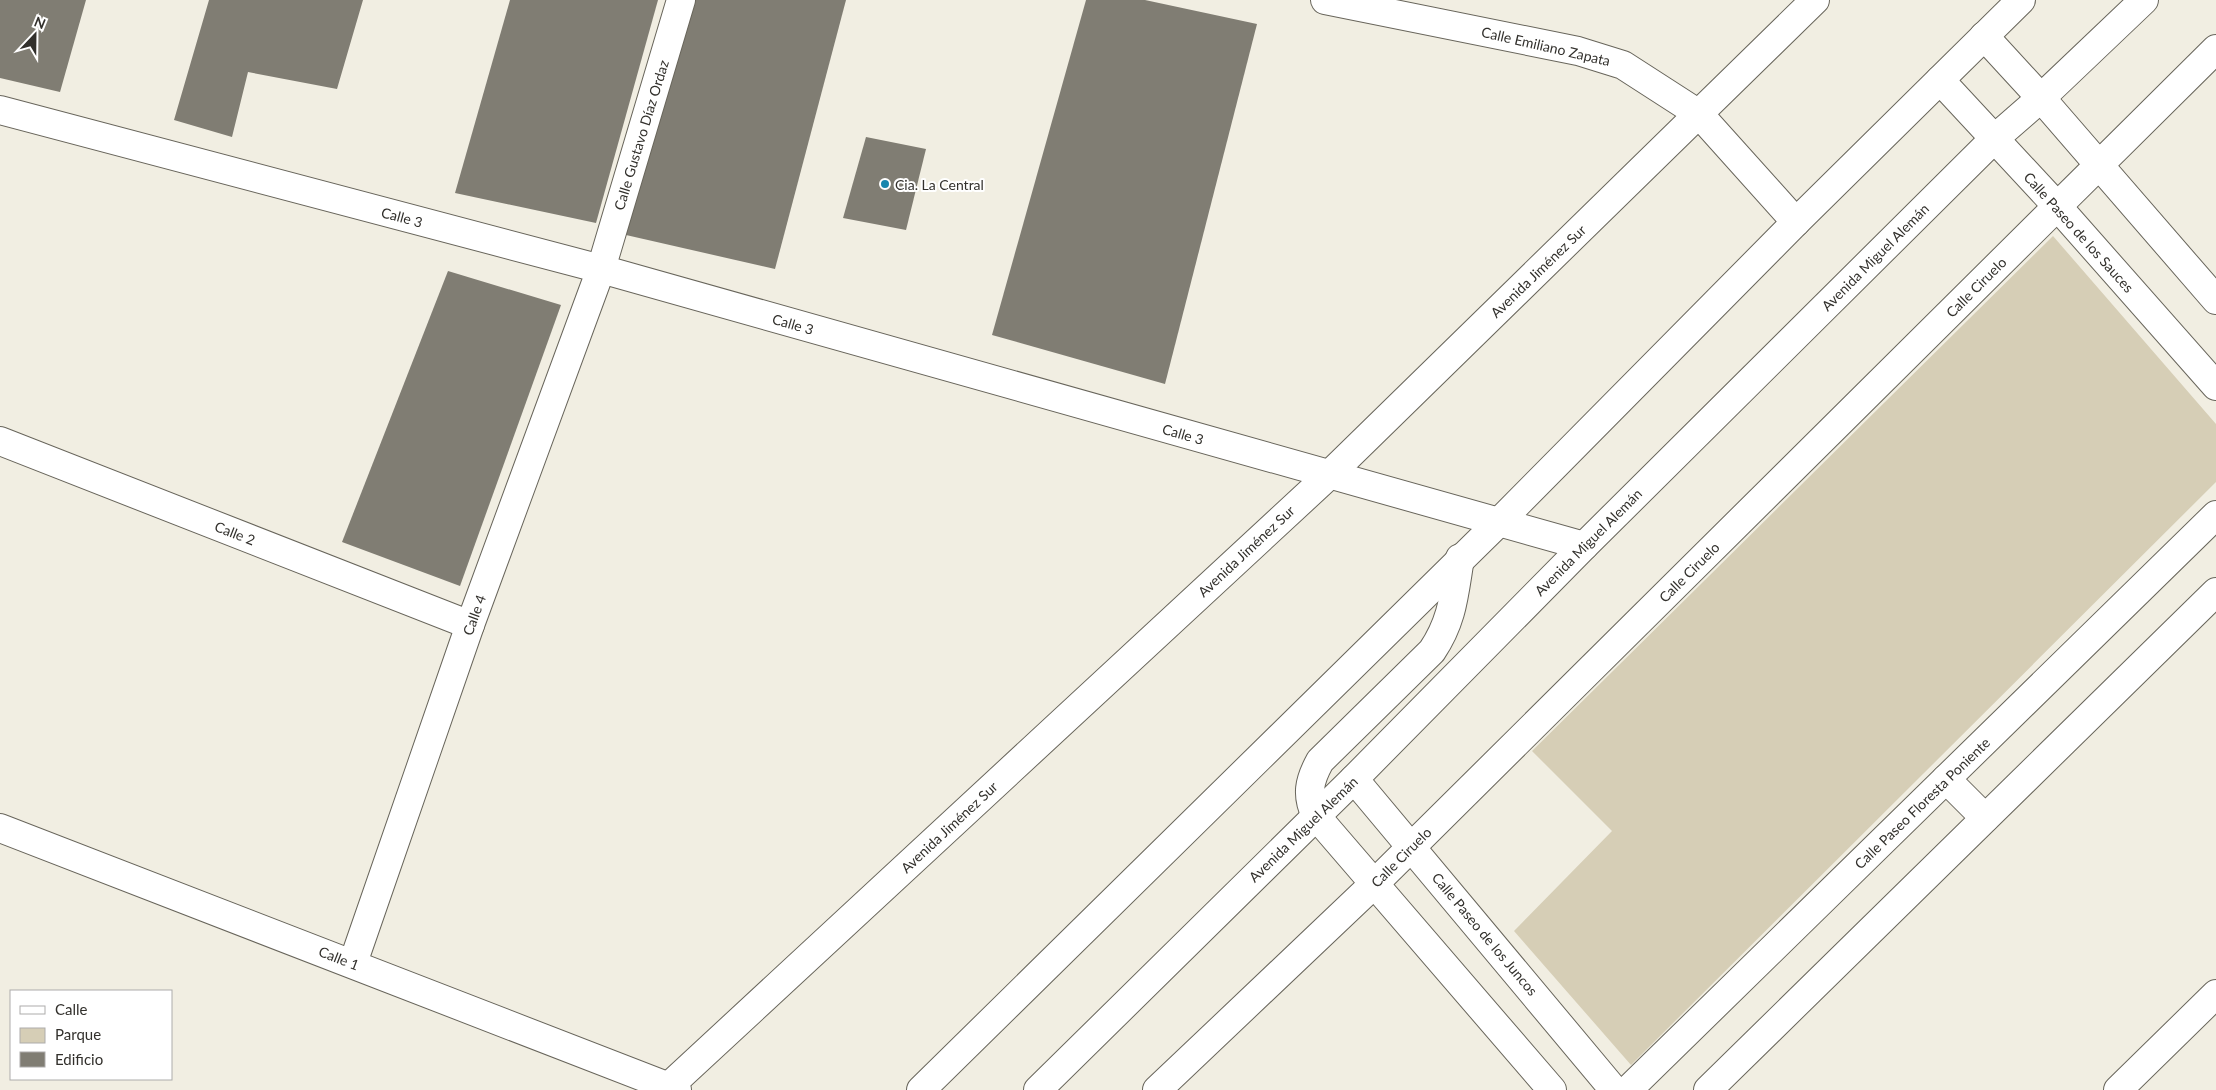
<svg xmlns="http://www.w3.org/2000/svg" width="2216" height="1090" font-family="Lato,sans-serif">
<rect width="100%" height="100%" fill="#f1eee2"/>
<!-- green -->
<polygon fill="#d6ceb6" points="2053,236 2216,424 2216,482 1631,1065 1514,931 1612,831 1532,751"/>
<!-- building -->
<g fill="#807d73">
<polygon points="0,0 86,0 60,92 0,78"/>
<polygon points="209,0 363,0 337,89 248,72 232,137 174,120"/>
<polygon points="510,0 658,0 596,223 455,193"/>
<polygon points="693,0 846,0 775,269 626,235"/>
<polygon points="1086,0 1145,0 1257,24 1165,384 992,335"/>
<polygon points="866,137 926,149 906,230 843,218"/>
<polygon points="448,271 561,305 460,586 342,542"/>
</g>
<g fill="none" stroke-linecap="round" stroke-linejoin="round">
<!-- street casing -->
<g stroke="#68655b" stroke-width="30">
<g id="street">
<polyline points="1325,0 1578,51 1623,65 1699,114 1796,222"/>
<polyline points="1984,36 2041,98 2216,300"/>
<polyline points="1940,80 2057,206 2216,386"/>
<polyline points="0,110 601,269 1584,546"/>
<polyline points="0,441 470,625"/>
<polyline points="1946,779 1985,818"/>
<polyline points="0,828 677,1090"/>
<polyline points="353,963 470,625 601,269 681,0"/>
<polyline points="665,1090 1329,475 1815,0"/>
<polyline points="1157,1090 1375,883 2216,49"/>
<polyline points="1628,1090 2216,515"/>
<polyline points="1708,1090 2216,592"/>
<polyline points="2118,1090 2216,994"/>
</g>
</g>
<!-- secondary casing -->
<g stroke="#68655b" stroke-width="30">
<g id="secondary">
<polyline points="1354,779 1614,1090"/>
<polyline points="1316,816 1552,1090"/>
</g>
</g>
<!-- primary casing -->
<g stroke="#68655b" stroke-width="30">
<g id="primary">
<path d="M 1316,816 C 1306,795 1309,781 1320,761 L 1432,651 C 1453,620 1454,594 1460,558"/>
<polyline points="921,1090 1500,521 1796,222 2021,0"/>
<polyline points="1038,1090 1354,779 1584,546 1994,139 2041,98 2144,0"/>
</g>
</g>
<!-- street -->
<use href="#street" stroke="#fff" stroke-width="28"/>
<!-- secondary -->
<use href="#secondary" stroke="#fff" stroke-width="28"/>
<!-- primary -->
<use href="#primary" stroke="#fff" stroke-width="28"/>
</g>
<!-- markers -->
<circle fill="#1786ad" stroke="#fff" stroke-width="2" cx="885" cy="184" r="5"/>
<g text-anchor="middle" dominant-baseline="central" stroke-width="4" stroke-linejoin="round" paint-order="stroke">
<!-- street labels -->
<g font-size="14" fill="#32302c" stroke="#fff">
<text transform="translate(1546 46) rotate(13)">Calle Emiliano Zapata</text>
<text transform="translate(641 135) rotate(-73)">Calle Gustavo Díaz Ordaz</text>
<text transform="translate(402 217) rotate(15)">Calle 3</text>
<text transform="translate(2079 232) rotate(48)">Calle Paseo de los Sauces</text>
<text transform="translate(1875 257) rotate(-45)">Avenida Miguel Alemán</text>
<text transform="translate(1538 271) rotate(-44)">Avenida Jiménez Sur</text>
<text transform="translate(1976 287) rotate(-45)">Calle Ciruelo</text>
<text transform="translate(793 324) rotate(16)">Calle 3</text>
<text transform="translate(1183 434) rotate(16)">Calle 3</text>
<text transform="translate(235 533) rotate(21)">Calle 2</text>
<text transform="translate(1588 542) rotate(-45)">Avenida Miguel Alemán</text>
<text transform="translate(1246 551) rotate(-43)">Avenida Jiménez Sur</text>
<text transform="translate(1689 572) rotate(-45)">Calle Ciruelo</text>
<text transform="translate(474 615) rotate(-70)">Calle 4</text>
<text transform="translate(1922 803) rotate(-44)">Calle Paseo Floresta Poniente</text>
<text transform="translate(949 827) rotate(-43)">Avenida Jiménez Sur</text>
<text transform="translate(1303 829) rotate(-44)">Avenida Miguel Alemán</text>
<text transform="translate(1401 857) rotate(-45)">Calle Ciruelo</text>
<text transform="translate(1485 934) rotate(50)">Calle Paseo de los Juncos</text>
<text transform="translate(339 958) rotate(21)">Calle 1</text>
</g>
<!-- poi labels -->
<g font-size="14" fill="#32302c" stroke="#fff" text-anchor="start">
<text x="895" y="184">Cia. La Central</text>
</g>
</g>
<!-- legend -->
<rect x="10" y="990" width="162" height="90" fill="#ffffff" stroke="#adacab"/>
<rect x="20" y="1006" width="25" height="8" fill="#ffffff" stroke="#adacab"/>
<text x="55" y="1015" font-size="15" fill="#32302c">Calle</text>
<rect x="20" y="1028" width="25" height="15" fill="#d6ceb6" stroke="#adacab"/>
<text x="55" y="1040" font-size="15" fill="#32302c">Parque</text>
<rect x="20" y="1052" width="25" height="15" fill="#807d73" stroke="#adacab"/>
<text x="55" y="1065" font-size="15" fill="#32302c">Edificio</text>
<!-- north arrow -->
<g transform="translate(35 35) rotate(22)" stroke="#ffffff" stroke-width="4" paint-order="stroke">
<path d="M0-4L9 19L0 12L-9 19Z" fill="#32302c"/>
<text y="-8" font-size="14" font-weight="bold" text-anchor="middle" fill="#32302c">N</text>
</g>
</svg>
